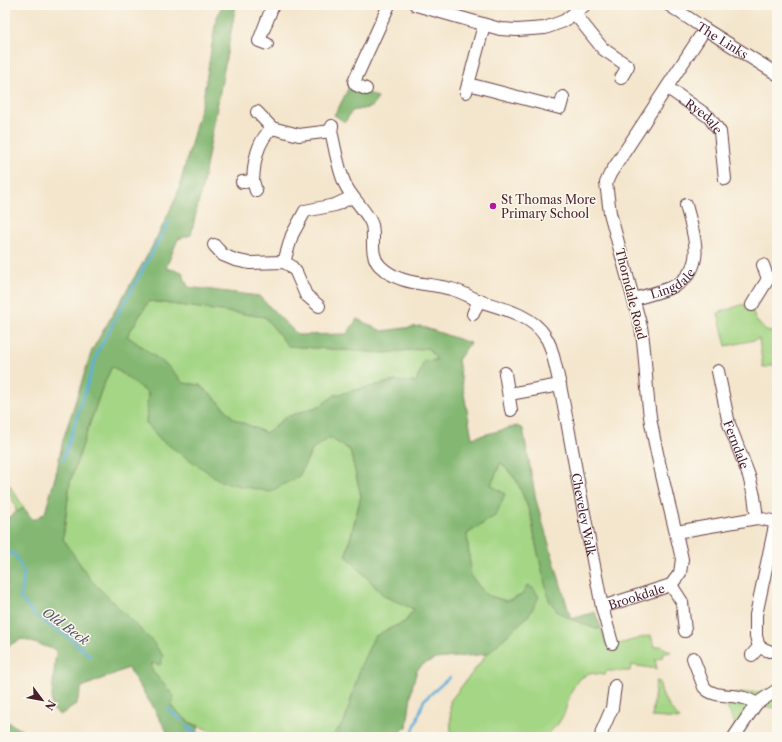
<svg xmlns="http://www.w3.org/2000/svg" width="782" height="742" font-family="'Libre Caslon Text',serif">
<rect width="100%" height="100%" fill="#fbf7ec"/>
<filter id="ink" filterUnits="userSpaceOnUse"><feTurbulence type="fractalNoise" baseFrequency=".025" numOctaves="2"/><feDisplacementMap in="SourceGraphic" scale="8" xChannelSelector="R" yChannelSelector="G"/><feConvolveMatrix kernelMatrix="1 2 1 2 8 2 1 2 1" color-interpolation-filters="sRGB"/></filter>
<filter id="wash" filterUnits="userSpaceOnUse"><feTurbulence type="fractalNoise" baseFrequency=".012" numOctaves="4" result="noise"/><feDisplacementMap in="SourceGraphic" scale="16" xChannelSelector="R" yChannelSelector="G"/><feGaussianBlur stdDeviation="0.9" result="paint"/><feColorMatrix in="noise" values="0 0 0 0 0 0 0 0 0 0 0 0 0 0 0 0 0 1.4 0 .05"/><feComposite in="paint" operator="in"/></filter>
<g filter="url(#wash)">
<rect width="100%" height="100%" fill="#f4e6cd"/>
<!-- green -->
<g fill="#a4d685" stroke="#777a58">
<polygon points="149,301 265,317 289,346 384,353 428,348 437,360 424,361 416,382 394,381 335,395 322,405 286,417 266,433 234,419 219,402 200,385 183,383 169,367 127,336"/>
<polygon points="744,304 747,309 753,312 755,319 766,331 777,333 777,364 763,368 759,339 726,346 718,313"/>
<polygon points="112,366 148,393 146,423 299,476 313,448 330,438 350,450 361,496 346,555 384,596 414,609 405,622 384,631 361,665 345,720 332,737 226,737 189,722 172,707 174,696 152,671 152,641 91,580 64,543 63,539 70,482 101,391"/>
<polygon points="501,462 517,481 531,515 536,545 549,599 558,612 571,619 596,629 601,628 607,646 618,643 619,644 651,635 654,647 661,646 671,652 662,654 663,657 655,660 657,669 631,665 630,671 606,671 605,675 589,673 578,680 572,690 564,714 558,724 545,737 451,737 450,701 487,654 529,615 522,595 506,601 486,595 471,576 467,534 496,515 491,485"/>
<polygon points="5,478 24,508 16,512 15,504 5,487"/>
<path d="M 656,681 L 660,682 C 660,697 670,708 680,719 L 652,717 Z"/>
<polygon points="777,690 777,708 754,706 738,730 721,695"/>
</g>
<!-- forest -->
<g fill="#83b772" stroke="#666b4e" fill-rule="evenodd">
<path d="M 222,5 L 236,5 L 203,183 L 191,235 L 178,239 L 166,268 L 182,272 L 188,287 L 259,296 L 298,335 L 347,334 L 357,319 L 382,331 L 420,326 L 470,343 L 458,360 L 472,438 L 517,426 L 523,429 L 536,500 L 571,619 L 595,612 L 601,628 L 596,629 L 571,619 L 558,612 L 549,600 L 536,545 L 531,515 L 517,481 L 501,462 L 491,485 L 505,494 L 496,515 L 467,534 L 471,576 L 486,595 L 506,601 L 522,595 L 527,585 L 534,589 L 539,597 L 529,615 L 487,654 L 435,659 L 424,664 L 417,670 L 412,688 L 407,727 L 392,737 L 332,737 L 345,720 L 361,665 L 374,637 L 384,631 L 405,622 L 414,609 L 384,596 L 346,555 L 361,496 L 350,450 L 330,438 L 313,448 L 299,476 L 270,492 L 222,482 L 161,440 L 146,423 L 148,393 L 112,366 L 101,391 L 70,482 L 63,539 L 91,580 L 152,641 L 163,656 L 160,665 L 151,663 L 152,671 L 174,696 L 172,707 L 189,722 L 199,727 L 195,737 L 170,737 L 153,707 L 128,668 L 82,687 L 76,705 L 60,715 L 51,708 L 56,650 L 22,639 L 5,647 L 5,591 L 8,578 L 5,562 L 5,519 L 24,508 L 33,520 L 45,513 L 56,474 L 63,440 L 92,350 L 151,249 L 177,196 L 203,99 L 216,20 ZM 149,301 L 265,317 L 288,346 L 384,353 L 428,348 L 437,360 L 424,361 L 416,382 L 394,381 L 335,395 L 322,405 L 286,417 L 266,433 L 234,419 L 219,402 L 200,385 L 183,383 L 169,367 L 127,336 Z"/>
<polygon points="351,83 378,98 372,107 352,111 345,122 334,115 340,105"/>
<polygon points="5,720 32,737 5,737"/>
</g>
<g fill="none" stroke-linecap="round" stroke-linejoin="round">
<!-- stream -->
<g stroke="#5fb0da" stroke-width="2.5">
<polyline points="63,460 98,351 169,222"/>
<polyline points="5,551 14,554 24,572 21,599 35,616 71,639 90,656"/>
<polyline points="168,709 182,721"/>
<polyline points="187,725 190,729 189,730"/>
<polyline points="187,729 208,737"/>
<polyline points="411,737 424,700 450,677"/>
</g>
</g>
</g>
<g filter="url(#ink)">
<g fill="none" stroke-linecap="round" stroke-linejoin="round">
<!-- minor casing -->
<g stroke="#643d43" stroke-width="14">
<g id="minor">
<polyline points="416,5 500,29 517,30 545,28 564,21 585,5"/>
<path id="s1" d="M 669,5 L 705,29 L 777,74"/>
<polyline points="575,14 603,49 628,66 621,78"/>
<polyline points="267,44 259,41 273,5"/>
<polyline points="468,84 560,108 563,97"/>
<path id="s2" d="M 668,88 L 709,117 L 720,132 L 725,179"/>
<polyline points="366,89 356,85 354,82 389,5"/>
<polyline points="466,92 484,25"/>
<polyline points="257,112 272,128"/>
<path id="s3" d="M 332,126 L 331,131 C 335,147 338,169 345,184 C 351,198 368,212 372,225 C 375,238 369,255 380,266 C 401,286 425,282 451,289 C 461,291 470,297 479,301 C 501,308 532,315 545,336 C 551,344 553,355 555,364 C 560,383 563,402 567,421 C 578,483 590,545 602,607 L 612,643"/>
<path d="M 253,181 C 254,161 257,142 272,128 L 299,135 L 331,131"/>
<polyline points="242,182 253,181 256,191"/>
<polyline points="214,245 223,255 235,260 249,263 284,262 291,266 296,272 306,295 319,306"/>
<polyline points="284,262 292,235 305,211 335,205 352,197"/>
<path id="s4" d="M 634,299 C 645,296 670,289 678,284 C 707,264 693,233 686,205"/>
<polyline points="752,305 768,279 763,265"/>
<polyline points="473,314 479,300"/>
<path id="s5" d="M 718,371 L 729,424 L 749,476 L 754,496 L 757,518"/>
<polyline points="505,373 511,410"/>
<polyline points="509,394 560,385"/>
<polyline points="676,532 757,518 777,522"/>
<polyline points="671,585 682,602 685,631"/>
<path id="s6" d="M 602,607 L 671,585 L 680,573 L 682,559 C 672,515 660,472 652,428 C 645,394 647,360 641,327 L 610,213 L 606,183 L 610,174 L 705,29"/>
<polyline points="759,647 756,636 756,615 776,521"/>
<polyline points="752,655 759,647 769,651"/>
<path d="M 693,658 L 704,687 C 713,698 731,694 744,698 C 749,699 752,701 756,704"/>
<polyline points="601,737 602,731 612,708 615,686"/>
<polyline points="734,737 756,704 777,690"/>
</g>
</g>
<!-- minor -->
<use href="#minor" stroke="#fff" stroke-width="12"/>
</g>
</g>
<!-- markers -->
<circle fill="#b5179e" stroke="#fbf7ec" stroke-width="1.5" cx="493" cy="206" r="4"/>
<g text-anchor="middle" dominant-baseline="central" stroke-width="3" stroke-linejoin="round" paint-order="stroke">
<!-- street labels -->
<g font-size="12" fill="#4a1f2b" stroke="#fbf7ec">
<text stroke="none"><textPath href="#s1" startOffset="64">The Links</textPath></text>
<text stroke="none"><textPath href="#s2" startOffset="46">Ryedale</textPath></text>
<text stroke="none"><textPath href="#s4" startOffset="42">Lingdale</textPath></text>
<text transform="translate(631 294) rotate(76)">Thorndale Road</text>
<text stroke="none"><textPath href="#s5" startOffset="76">Ferndale</textPath></text>
<text stroke="none"><textPath href="#s3" startOffset="518">Cheveley Walk</textPath></text>
<text stroke="none"><textPath href="#s6" startOffset="36">Brookdale</textPath></text>
</g>
<!-- poi labels -->
<g font-size="12" fill="#4a1f2b" stroke="#fbf7ec" text-anchor="start">
<text x="501" y="199">St Thomas More<tspan x="501" dy="14">Primary School</tspan></text>
</g>
<!-- water labels -->
<g font-size="13" font-style="italic" fill="#515268" stroke="#fbf7ec">
<text transform="translate(66 626) rotate(36)">Old Beck</text>
</g>
</g>
<!-- margin -->
<rect width="782" height="742" fill="none" stroke="#fbf7ec" stroke-width="20"/>
<!-- north arrow -->
<g transform="translate(42 700) rotate(122)" stroke="#fbf7ec" stroke-width="3" paint-order="stroke">
<path d="M0-3L7 15L0 10L-7 15Z" fill="#4a1f2b"/>
<text y="-6" font-size="11" font-weight="bold" text-anchor="middle" fill="#4a1f2b">N</text>
</g>
</svg>
